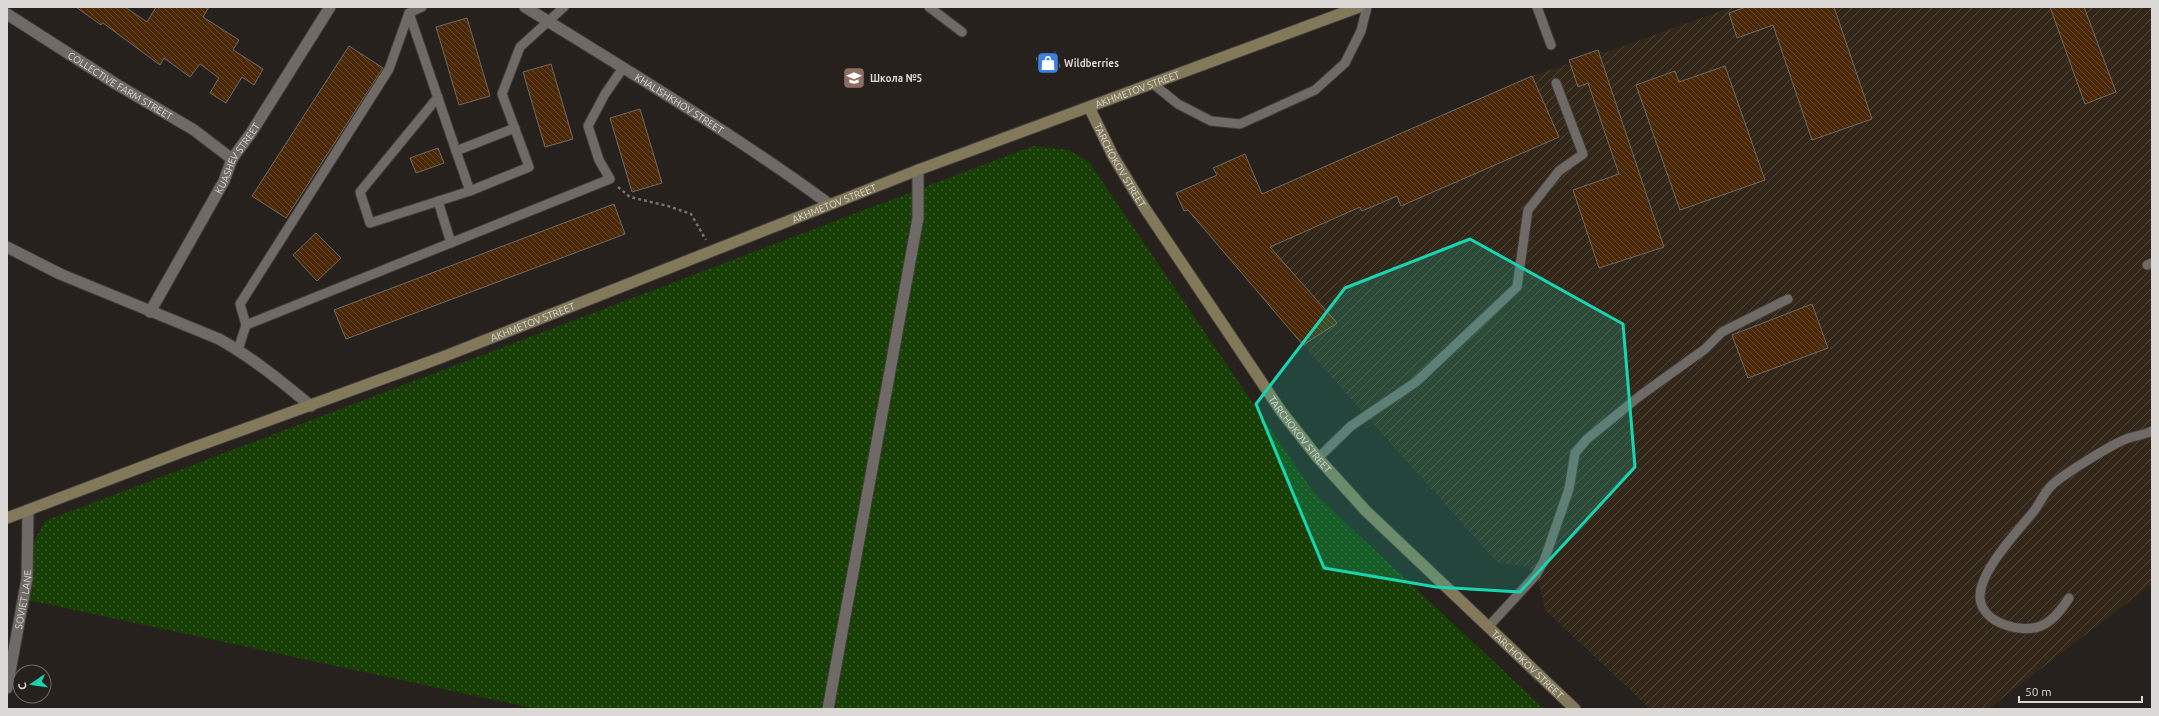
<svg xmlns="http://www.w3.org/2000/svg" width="2159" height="716" font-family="Ubuntu,sans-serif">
<defs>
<pattern id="industrial-furrows" width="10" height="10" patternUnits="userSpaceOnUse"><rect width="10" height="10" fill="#332719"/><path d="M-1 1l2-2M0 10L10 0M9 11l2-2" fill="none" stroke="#50463a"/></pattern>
<pattern id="grass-dots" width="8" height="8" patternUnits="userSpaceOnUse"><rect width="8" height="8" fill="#173f05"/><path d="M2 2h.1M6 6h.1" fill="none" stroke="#385a29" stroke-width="1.8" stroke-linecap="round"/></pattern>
<pattern id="building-back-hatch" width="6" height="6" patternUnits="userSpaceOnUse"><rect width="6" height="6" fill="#4c2906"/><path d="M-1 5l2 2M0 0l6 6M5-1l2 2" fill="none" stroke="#654729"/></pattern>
</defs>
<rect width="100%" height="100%" fill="#26211d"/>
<!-- industrial -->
<polygon fill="url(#industrial-furrows)" points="1732,7 2152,7 2152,584 1988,709 1650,709 1545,610 1539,582 1528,567 1497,562 1303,345 1198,222 1532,76 1570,63 1569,60 1598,50 1604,53"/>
<!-- grass -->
<polygon fill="url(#grass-dots)" points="1033,146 1069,150 1089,162 1314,493 1544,709 537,709 23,599 27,554 45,521"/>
<!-- building -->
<g fill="url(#building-back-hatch)" stroke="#6f6965">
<polygon points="76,7 125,7 147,22 156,7 209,7 203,17 239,40 233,50 263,69 254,85 242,77 226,103 210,93 219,78 200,64 190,77 164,58 160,65 103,23 101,25"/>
<polygon points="1746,7 1834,7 1872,119 1812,140 1773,25 1737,38 1729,13"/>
<polygon points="2050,7 2084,7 2116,92 2085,104"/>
<polygon points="467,18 490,96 459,105 436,27"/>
<polygon points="349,46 383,68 286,218 252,196"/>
<polygon points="1598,50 1664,247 1599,268 1573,190 1619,174 1588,83 1578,87 1569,60"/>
<polygon points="1055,52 1060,67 1042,73 1036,58"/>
<polygon points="551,64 573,139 545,147 523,72"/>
<polygon points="1725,66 1765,180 1680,210 1636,85 1675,71 1679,82"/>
<polygon points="1532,76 1559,137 1401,206 1397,196 1362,211 1360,207 1270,247 1337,323 1303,345 1188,210 1184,211 1176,193 1217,175 1213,168 1245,154 1262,194"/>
<polygon points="640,109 662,183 632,192 610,118"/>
<polygon points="438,148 444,163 416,173 410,158"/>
<polygon points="614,204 625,234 346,339 334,310"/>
<polygon points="316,233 341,258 317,281 293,255"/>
<polygon points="1812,304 1828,348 1748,378 1732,335"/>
</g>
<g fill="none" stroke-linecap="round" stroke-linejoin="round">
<!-- service casing -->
<g stroke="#403c39" stroke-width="11">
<g id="service">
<polyline points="422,7 409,13 456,151 515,128"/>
<polyline points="929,7 962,32"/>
<polyline points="1537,7 1551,45"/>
<polyline points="1152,83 1178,104 1211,121 1240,124 1315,90 1345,63 1361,31 1367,7"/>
<polyline points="438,97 360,192 370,223 470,191 456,151"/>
<polyline points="470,191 529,167 502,94 520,47 564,7"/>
<polyline points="438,201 451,243"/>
<polyline points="2147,265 2152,263"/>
<polyline points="246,325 240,304 389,69 409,13"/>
<polyline points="238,350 246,325 610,179 599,160 588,126 605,94 623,68"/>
<polyline points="1318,458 1351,426 1416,382 1517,287 1528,210 1559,171 1583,154 1556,83"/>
<path d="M 2069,598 C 2062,609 2053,621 2041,626 C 2021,634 1982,623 1980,598 C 1979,571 2018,531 2034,511 C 2040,503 2044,493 2051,486 C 2062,475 2111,445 2126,439 C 2134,436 2144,435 2152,431"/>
<polyline points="1488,627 1536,575 1544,561 1569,489 1575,453 1587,439 1641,395 1705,349 1722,332 1788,299"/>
</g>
</g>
<!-- minor casing -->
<g stroke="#403c39" stroke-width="13">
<g id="minor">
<path id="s1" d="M 525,7 C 628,71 732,133 829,204"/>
<path id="s2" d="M 7,14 L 116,84 L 194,130 L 232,159"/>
<path id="s3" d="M 150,312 L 224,181 L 232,159 L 251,133 L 330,7"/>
<path id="s4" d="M 7,688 L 27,579 L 28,510"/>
<polyline points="828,709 918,218 918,170"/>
</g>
</g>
<!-- tertiary casing -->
<g stroke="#403c39" stroke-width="13">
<path id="tertiary" d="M 7,247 L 60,274 L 219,339 C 253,358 282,382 311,406"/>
</g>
<!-- secondary casing -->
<g stroke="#403c39" stroke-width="13">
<g id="secondary">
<path id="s5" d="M 1089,107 L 1113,156 L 1144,207 L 1281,411 L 1318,458 L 1366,511 L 1575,709"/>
<path id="s6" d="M 7,518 L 184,451 L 440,358 L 918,170 L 1359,7"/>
</g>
</g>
<!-- path -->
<polyline stroke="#75716d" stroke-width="2.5" stroke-dasharray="3 3" stroke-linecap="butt" points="618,187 630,197 668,206 691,214 706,240"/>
<!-- service -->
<use href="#service" stroke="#706a66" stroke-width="9"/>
<!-- minor -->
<use href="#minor" stroke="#706a66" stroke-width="11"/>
<!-- tertiary -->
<use href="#tertiary" stroke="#706a66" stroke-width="11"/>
<!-- secondary -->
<use href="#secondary" stroke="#817959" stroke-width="11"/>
</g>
<!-- marked area -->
<path fill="#18d5b2" fill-opacity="0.2" stroke="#18d5b2" stroke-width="3" stroke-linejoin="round" d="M 1470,239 L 1623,324 L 1635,467 L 1520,592 L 1436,587 L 1324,568 L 1256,404 L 1345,288 Z"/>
<!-- icons -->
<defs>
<g id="shop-square" transform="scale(1.15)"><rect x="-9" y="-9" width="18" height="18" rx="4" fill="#3f7fe0" stroke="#26211d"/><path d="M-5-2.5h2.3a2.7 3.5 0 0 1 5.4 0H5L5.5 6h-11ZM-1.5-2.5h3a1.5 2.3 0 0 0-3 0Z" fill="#fff"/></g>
<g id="school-square" transform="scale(1.15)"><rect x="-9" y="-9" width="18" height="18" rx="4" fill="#8d6e63" stroke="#26211d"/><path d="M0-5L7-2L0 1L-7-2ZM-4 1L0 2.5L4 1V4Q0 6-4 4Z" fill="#fff"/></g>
</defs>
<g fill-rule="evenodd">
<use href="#shop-square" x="1048" y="63"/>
<use href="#school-square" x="854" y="78"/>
</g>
<g text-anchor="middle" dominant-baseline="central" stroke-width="4" stroke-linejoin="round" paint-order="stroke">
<!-- poi labels -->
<g font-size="10" font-weight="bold" fill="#dbd8d5" stroke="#26211d" text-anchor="start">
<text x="1064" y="63">Wildberries</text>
<text x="870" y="78">Школа №5</text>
</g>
<!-- street labels -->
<g font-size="10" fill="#dbd8d5" stroke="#26211d">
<text stroke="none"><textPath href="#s2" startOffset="134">COLLECTIVE FARM STREET</textPath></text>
<text stroke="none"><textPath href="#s6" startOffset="1209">AKHMETOV STREET</textPath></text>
<text stroke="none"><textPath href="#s1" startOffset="182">KHALISHKHOV STREET</textPath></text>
<text stroke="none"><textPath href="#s3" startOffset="177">KUASHEV STREET</textPath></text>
<text stroke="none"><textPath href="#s5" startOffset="66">TARCHOKOV STREET</textPath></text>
<text stroke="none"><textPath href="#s6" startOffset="885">AKHMETOV STREET</textPath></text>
<text stroke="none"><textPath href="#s6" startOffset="561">AKHMETOV STREET</textPath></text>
<text stroke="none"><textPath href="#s5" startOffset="390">TARCHOKOV STREET</textPath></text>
<text stroke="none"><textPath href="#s4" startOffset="90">SOVIET LANE</textPath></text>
<text stroke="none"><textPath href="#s5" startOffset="714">TARCHOKOV STREET</textPath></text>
</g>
</g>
<!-- border -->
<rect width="2159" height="716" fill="none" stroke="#dbd8d5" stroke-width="16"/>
<!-- north arrow -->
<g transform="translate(32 684) rotate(257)"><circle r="19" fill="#26211d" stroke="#6e6a67"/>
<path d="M0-3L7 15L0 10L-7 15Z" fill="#18d5b2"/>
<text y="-6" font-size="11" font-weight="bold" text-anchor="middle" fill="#dbd8d5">С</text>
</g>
<!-- scale -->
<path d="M2019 696v6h123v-6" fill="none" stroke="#dbd8d5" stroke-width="2"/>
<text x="2025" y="696" font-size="12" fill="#dbd8d5" stroke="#26211d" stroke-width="3" paint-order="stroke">50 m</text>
</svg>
